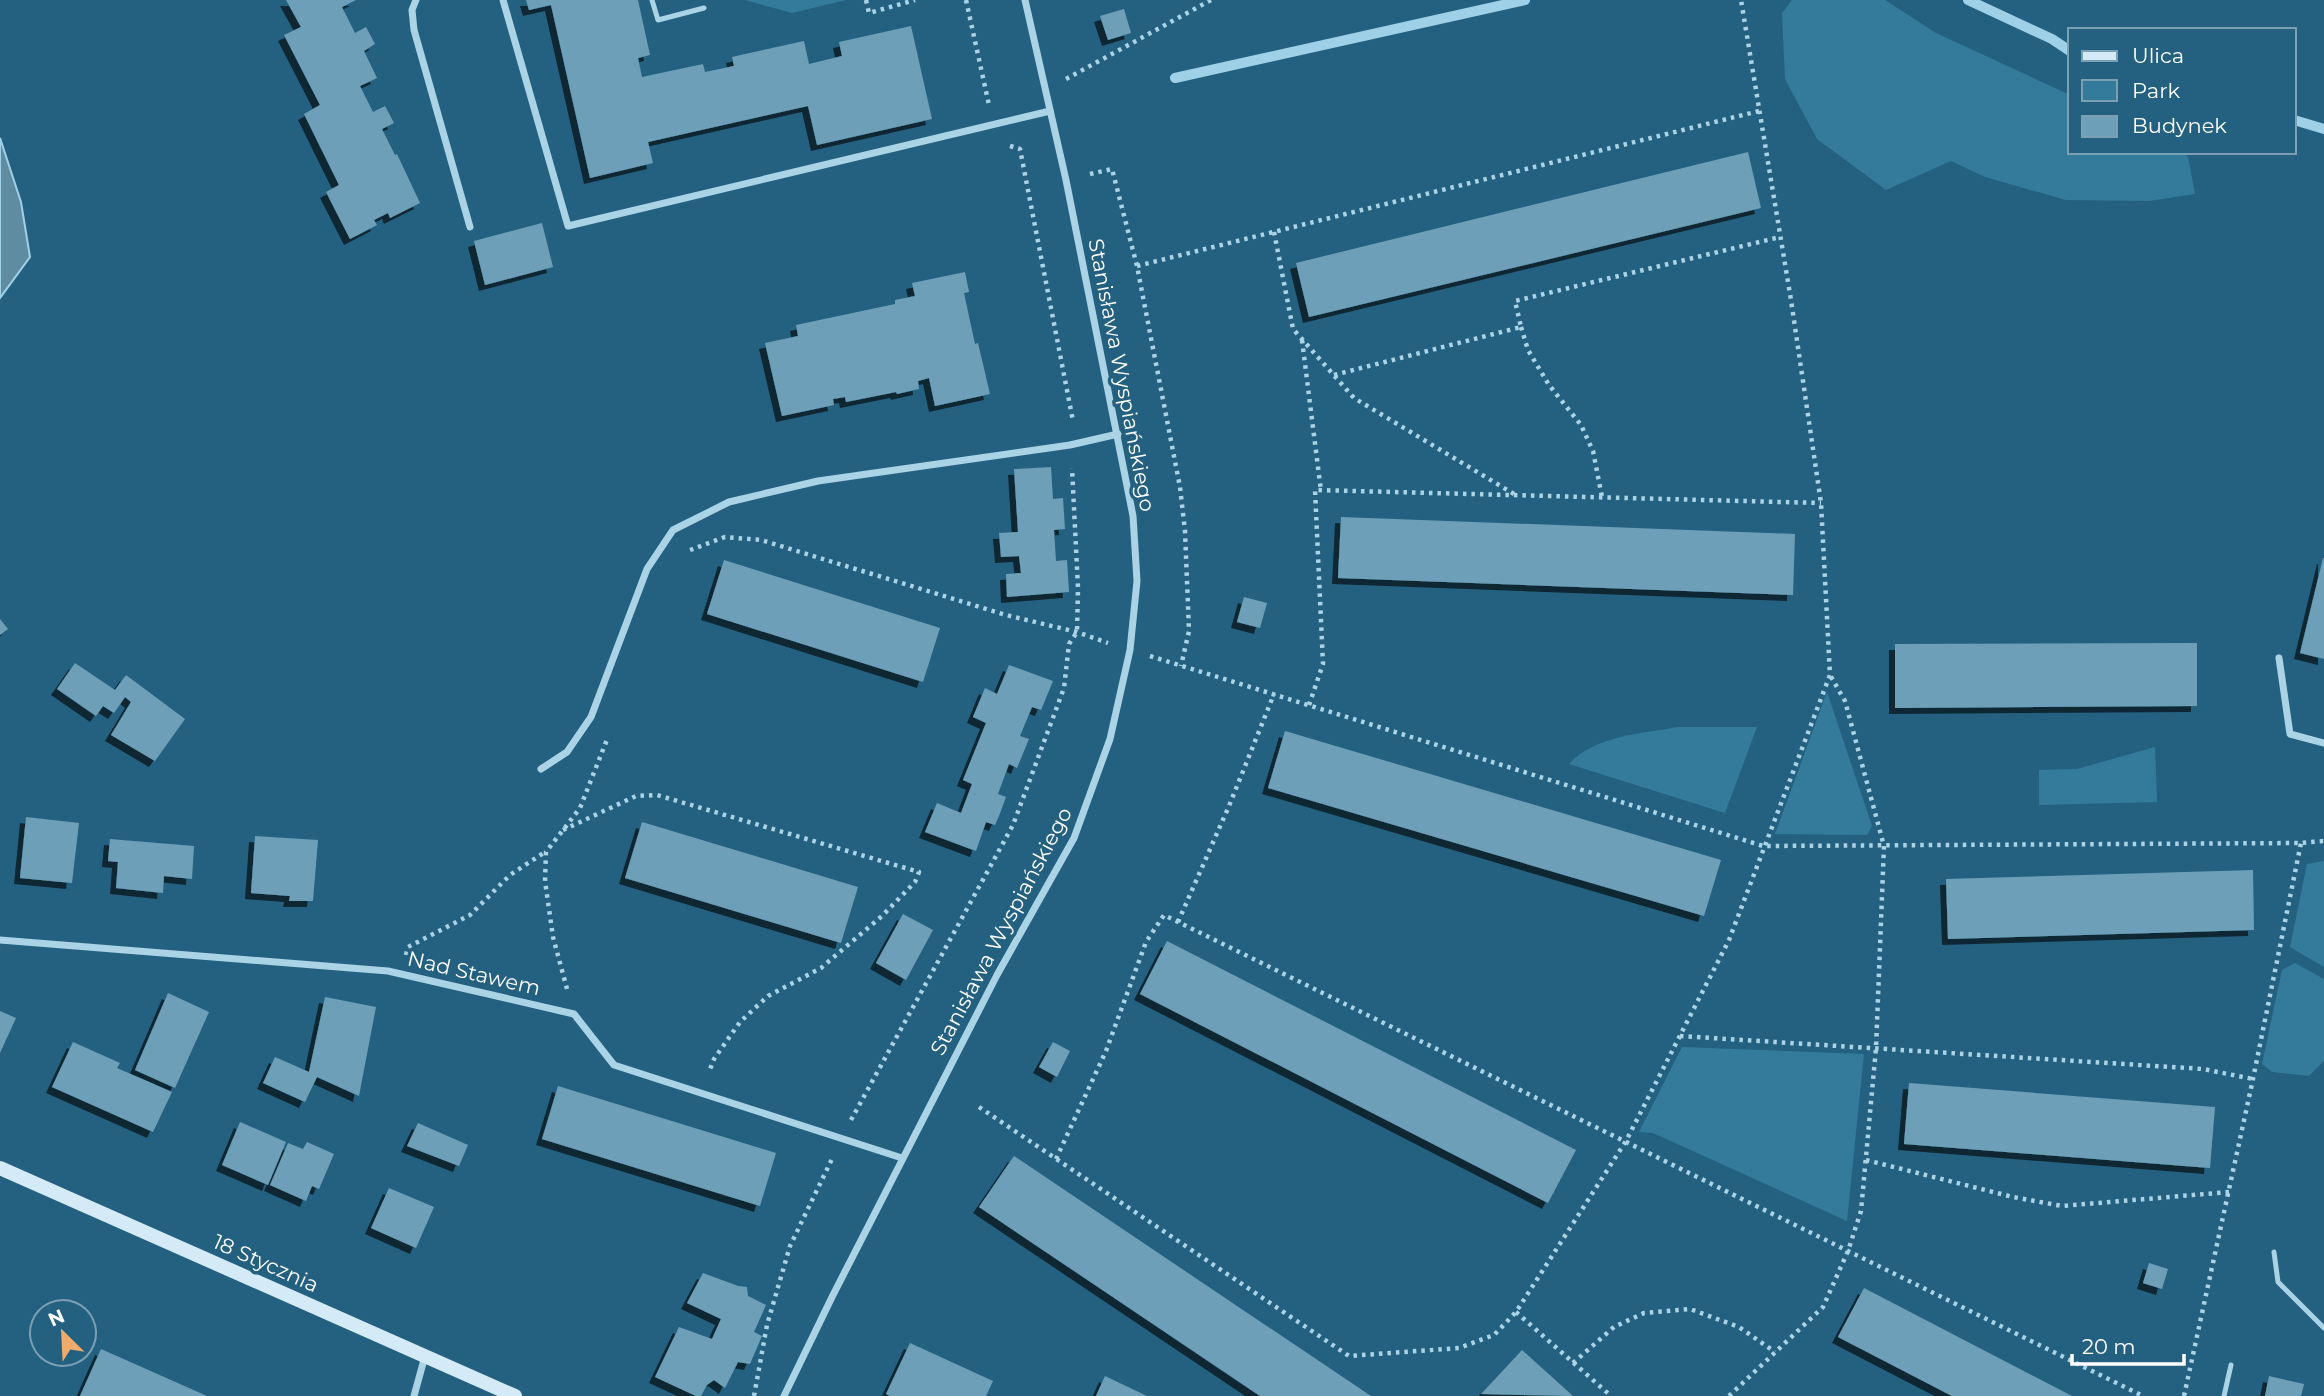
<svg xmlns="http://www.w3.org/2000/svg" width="2324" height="1396" font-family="Montserrat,sans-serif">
<defs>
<filter id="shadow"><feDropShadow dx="-6" dy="6" stdDeviation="0" flood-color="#0009"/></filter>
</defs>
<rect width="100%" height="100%" fill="#246180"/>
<!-- green -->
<g fill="#347b9b">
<polygon points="745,0 846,0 792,13"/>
<polygon points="1792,0 1885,0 1936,33 2070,95 2070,152 2182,152 2188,157 2195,194 2149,201 2066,200 1985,177 1951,161 1886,190 1817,139 1785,79 1782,13"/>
<polygon points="1827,692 1872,826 1867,835 1775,834"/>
<path d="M 1678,727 L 1757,727 L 1725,813 L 1569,764 C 1596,735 1641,734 1678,727 Z"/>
<polygon points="2155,747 2157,802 2039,805 2039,770 2077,769"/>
<polygon points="2324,861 2324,967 2290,947 2307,864"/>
<polygon points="2295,963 2324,979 2324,1061 2309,1076 2272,1072 2262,1064 2282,970"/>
<polygon points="1682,1047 1864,1054 1847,1221 1653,1133 1639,1132"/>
</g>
<!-- water -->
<polygon fill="#608ca1" stroke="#9ed1e7" stroke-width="2" points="0,138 21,202 30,257 0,298"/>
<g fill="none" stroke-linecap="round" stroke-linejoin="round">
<!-- stream -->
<g stroke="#9ed1e7" stroke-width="10">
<polyline points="1968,0 2052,39 2070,51"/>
<polyline points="1175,78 1525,0"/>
<polyline points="2294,120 2324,129"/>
</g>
</g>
<!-- building -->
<g fill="#6da0b8" filter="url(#shadow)">
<polygon points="286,0 356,0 342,7 355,33 366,27 375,44 364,51 377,78 360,86 373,112 385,106 394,123 382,129 395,155 397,154 420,203 390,218 388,213 374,220 377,225 350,239 326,192 339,185 304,114 320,105 284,35 301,27"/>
<polygon points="526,0 638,0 650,55 638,58 642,77 703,64 705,72 734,66 732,57 804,41 809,64 842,56 839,42 911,26 932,119 817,145 808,106 648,142 653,163 590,178 551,5 529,10"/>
<polygon points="1124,9 1131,33 1108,40 1100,16"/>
<polygon points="1748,152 1761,208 1309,317 1296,263"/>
<polygon points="542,223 553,267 485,285 474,241"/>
<polygon points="965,272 969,292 964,293 975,344 978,343 990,394 935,406 929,378 918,381 919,389 897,394 896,392 846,402 845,397 833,399 834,405 782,416 765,343 798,336 796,325 895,304 895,300 915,296 912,283"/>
<polygon points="1051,467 1053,499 1063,498 1065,529 1054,530 1056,561 1067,560 1069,592 1007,597 1006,574 1021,573 1019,556 1001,557 999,533 1018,532 1014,469"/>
<polygon points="1341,517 1795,534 1793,595 1338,578"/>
<polygon points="2323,558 2324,558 2324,659 2300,653"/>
<polygon points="724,560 940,628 923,682 707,614"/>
<polygon points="1244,597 1267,603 1260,628 1237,622"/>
<polygon points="0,619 8,629 0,635"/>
<polygon points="2197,643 2197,706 1895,708 1895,644"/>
<polygon points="75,663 115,690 126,675 185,719 155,761 111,735 131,702 125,697 114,713 103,706 96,716 57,689"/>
<polygon points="1009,665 1053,681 1041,710 1032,707 1020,736 1029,739 1017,768 1009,764 998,794 1006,797 999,816 995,825 986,822 976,851 925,832 937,803 961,813 972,784 963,780 986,723 973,717 985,688 997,694"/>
<polygon points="1285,731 1721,860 1704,916 1268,788"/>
<polygon points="26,817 79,823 72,883 20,878"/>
<polygon points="642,822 858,887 841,943 625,878"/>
<polygon points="255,836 318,840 313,901 289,901 290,896 251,893"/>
<polygon points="110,839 194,846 192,879 164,876 163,893 116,888 118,862 108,861"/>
<polygon points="2253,870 2254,930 1948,939 1946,879"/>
<polygon points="903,914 933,930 906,980 876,963"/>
<polygon points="1167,941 1576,1150 1548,1203 1140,994"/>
<polygon points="168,993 209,1012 175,1088 135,1070"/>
<polygon points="325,997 376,1007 359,1096 317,1077 305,1102 263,1083 275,1057 309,1072"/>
<polygon points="0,1011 16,1018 0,1053"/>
<polygon points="73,1042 120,1063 117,1068 172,1092 153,1132 52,1087"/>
<polygon points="1053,1042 1070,1051 1057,1077 1039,1067"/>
<polygon points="1909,1083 2215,1107 2210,1168 1904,1144"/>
<polygon points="558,1086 776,1153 760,1206 542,1139"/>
<polygon points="240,1122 286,1142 268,1185 222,1165"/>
<polygon points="418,1123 468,1145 459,1166 407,1146"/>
<polygon points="307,1142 334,1154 319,1189 312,1186 306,1201 270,1185 288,1143 303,1149"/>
<polygon points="1014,1156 1371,1396 1260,1396 979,1207"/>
<polygon points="389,1188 434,1207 416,1248 371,1228"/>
<polygon points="2149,1263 2168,1269 2162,1289 2143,1283"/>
<polygon points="703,1273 738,1286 747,1287 748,1296 766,1305 754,1332 762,1336 750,1364 738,1362 725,1388 714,1380 707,1385 701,1396 696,1396 655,1377 679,1327 712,1339 721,1319 687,1303"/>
<polygon points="1864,1288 2072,1396 1952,1396 1838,1337"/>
<polygon points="910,1343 993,1381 986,1396 890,1396 886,1394"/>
<polygon points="101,1349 207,1396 80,1396"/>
<polygon points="1522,1350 1573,1396 1481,1394"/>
<polygon points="1105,1376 1147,1396 1096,1396"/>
<polygon points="2269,1376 2304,1384 2301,1396 2265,1396"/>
</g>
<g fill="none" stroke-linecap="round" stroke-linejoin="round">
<!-- path -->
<g stroke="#aad3e6" stroke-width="4.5" stroke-dasharray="3.5 5" stroke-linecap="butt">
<polyline points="866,0 869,13 915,0"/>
<polyline points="966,0 989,105"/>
<polyline points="1066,79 1211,0"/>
<polyline points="1010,146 1020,149 1073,421"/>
<polyline points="1090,174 1112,169 1137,266 1180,487 1185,531 1189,631 1181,666"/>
<polyline points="1274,232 1293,329 1354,398 1514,494"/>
<polyline points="1137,266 1759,111"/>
<polyline points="1521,327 1528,350 1549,385 1581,425 1593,451 1602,497"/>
<polyline points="1302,340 1321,491"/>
<polyline points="1334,375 1521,327 1515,301 1780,237"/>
<polyline points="690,550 725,537 761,540 1006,615 1077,632 1108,643"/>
<polyline points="1150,656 1763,846 2301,843 2324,841"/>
<polyline points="1309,705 1323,664 1315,490 1821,503"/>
<polyline points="563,830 636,796 657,795 919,872 915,882 882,916 821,968 768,996 740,1022 714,1059 709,1072"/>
<polyline points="1178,922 1229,806 1274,694"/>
<polyline points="406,955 408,947 470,915 510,875 545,852"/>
<polyline points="567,989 553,937 545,881 546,852 580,808 608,737"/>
<polyline points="1680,1036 2203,1069 2253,1079"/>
<polyline points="979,1107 1349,1356 1459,1348 1494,1335 1516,1312 1626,1141 1729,940 1830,675 1821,503 1791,300 1741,0"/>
<polyline points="851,1120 1013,825 1064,688 1069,644 1077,632 1078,588 1072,468"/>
<polyline points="1056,1159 1106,1051 1146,942 1164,915 2143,1396"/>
<polyline points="1866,1160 2013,1197 2062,1206 2229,1192"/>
<polyline points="1516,1312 1611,1396"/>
<polyline points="1573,1363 1614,1327 1644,1313 1690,1309 1739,1327 1775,1352"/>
<polyline points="754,1396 767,1325 790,1246 832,1159"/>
<polyline points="1729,1396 1823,1307 1848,1251 1861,1211 1876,1048 1884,846 1845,701 1830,675"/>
<polyline points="2184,1396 2253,1079 2301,843"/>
</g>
<!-- lane -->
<g stroke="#aad3e6" stroke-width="5">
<polyline points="652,0 658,20 704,8"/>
<polyline points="2274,1252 2278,1282 2324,1328"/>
<polyline points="2224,1396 2231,1365"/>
</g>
<!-- street -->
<g stroke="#aad3e6" stroke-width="7">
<polyline points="416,0 412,10 414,30 470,227"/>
<polyline points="503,0 568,226 1050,111"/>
<polyline points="2279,658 2290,734 2324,743"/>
<polyline points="541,769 567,752 591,717 647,569 673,530 729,502 818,481 1070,445 1118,434"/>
<polyline points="0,940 388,971 574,1014 614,1065 902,1158"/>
<polyline points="414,1396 425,1356"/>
<polyline points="784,1396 833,1295 997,975 1074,838 1110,739 1130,650 1137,581 1133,516 1066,180 1025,0"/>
</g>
<!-- secondary -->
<polyline stroke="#d4eaf6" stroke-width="14" points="0,1168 515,1396"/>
</g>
<g text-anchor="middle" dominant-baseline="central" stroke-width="7" stroke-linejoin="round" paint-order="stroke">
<!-- street labels -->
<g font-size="21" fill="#fff" stroke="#246180">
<text transform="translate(1122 375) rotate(79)">Stanisława Wyspiańskiego</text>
<text transform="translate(1001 931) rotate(-62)">Stanisława Wyspiańskiego</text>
<text transform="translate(474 973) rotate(13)">Nad Stawem</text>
<text transform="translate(266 1263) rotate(24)">18 Stycznia</text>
</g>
</g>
<!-- legend -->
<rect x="2068" y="28" width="228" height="126" fill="#246180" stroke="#7ca0b3" stroke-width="2"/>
<rect x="2082" y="51" width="35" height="10" fill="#d4eaf6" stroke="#7ca0b3" stroke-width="2"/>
<text x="2132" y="63" font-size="21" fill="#ffffff">Ulica</text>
<rect x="2082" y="80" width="35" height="21" fill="#347b9b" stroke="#7ca0b3" stroke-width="2"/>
<text x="2132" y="98" font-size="21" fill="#ffffff">Park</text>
<rect x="2082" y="116" width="35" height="21" fill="#6da0b8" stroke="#7ca0b3" stroke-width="2"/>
<text x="2132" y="133" font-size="21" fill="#ffffff">Budynek</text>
<!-- north arrow -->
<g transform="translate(63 1333) rotate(336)"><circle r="33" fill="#246180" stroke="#7ca0b3" stroke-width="2"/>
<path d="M0-5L12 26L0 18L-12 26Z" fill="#f1ac6d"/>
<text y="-10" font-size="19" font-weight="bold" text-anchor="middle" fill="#ffffff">N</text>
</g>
<!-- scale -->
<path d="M2072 1354v10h112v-10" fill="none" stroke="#ffffff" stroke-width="3.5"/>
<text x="2082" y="1354" font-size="21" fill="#ffffff" stroke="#246180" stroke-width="5" paint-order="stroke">20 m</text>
</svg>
